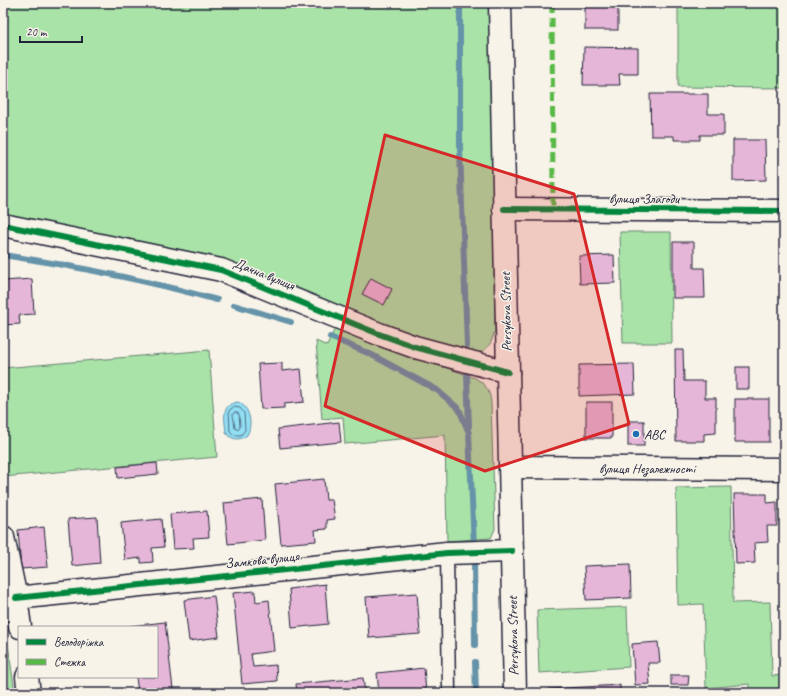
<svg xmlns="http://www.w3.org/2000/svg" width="787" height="696" font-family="Caveat,sans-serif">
<rect width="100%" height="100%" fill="#f7f3e8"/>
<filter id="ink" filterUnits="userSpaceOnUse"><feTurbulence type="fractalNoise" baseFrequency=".025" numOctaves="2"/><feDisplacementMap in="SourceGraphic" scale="8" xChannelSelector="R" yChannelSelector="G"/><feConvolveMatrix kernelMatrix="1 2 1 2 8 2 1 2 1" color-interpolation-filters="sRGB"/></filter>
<g filter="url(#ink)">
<!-- green -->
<g fill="#a9e3a7" stroke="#668271">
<path d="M 3,3 L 490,3 L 495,330 C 491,343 489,351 475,354 L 417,339 L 325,307 L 3,219 Z"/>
<polygon points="678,3 784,3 784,88 678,87"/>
<polygon points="620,232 671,232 672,343 623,343"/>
<path d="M 335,328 L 475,378 C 486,384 490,391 491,403 L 495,529 L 491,538 L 447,541 L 445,435 L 345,444 L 343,417 L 322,419 L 316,341 L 327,346 Z"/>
<polygon points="209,350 217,457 3,477 3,368"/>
<polygon points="731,487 733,603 770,602 772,676 784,675 784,693 749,693 749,684 706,688 703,604 678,605 676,488"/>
<polygon points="627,607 629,667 539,673 537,610"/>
<polygon points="3,610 15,693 3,693"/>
</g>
<!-- water -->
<path fill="#92def3" stroke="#6593a9" d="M 238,402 C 250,407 253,425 247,435 C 240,441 232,440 226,433 C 225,420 220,404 238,402 Z"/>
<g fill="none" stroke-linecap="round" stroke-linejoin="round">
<!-- shore -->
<g stroke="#4f6d85" stroke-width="1">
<polygon points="234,407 240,408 244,413 245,430 241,435 234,435 230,431 229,411"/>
<polygon points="235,412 239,414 240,426 238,430 235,428 233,415"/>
</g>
<!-- stream -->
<g stroke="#6593a9" stroke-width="6">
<polyline points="460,3 460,149 467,346"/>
<path d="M 3,255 C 75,266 146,280 217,300"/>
<polyline points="234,305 291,322"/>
<polyline points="330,337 370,354 437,390 459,409 469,433 474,546"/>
<polyline points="467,375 469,426"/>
<polyline points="474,560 475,645"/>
<polyline points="475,662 476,693"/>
</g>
</g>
<!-- building -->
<g fill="#e5b6d7" stroke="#22223b">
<rect x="585" y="3" width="33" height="27"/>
<polygon points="584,47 638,48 638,74 619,74 620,85 583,85"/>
<polygon points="650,94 708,94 708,114 724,114 724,135 700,135 700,140 674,140 674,136 651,136"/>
<polygon points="733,140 765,140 766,180 733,181"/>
<polygon points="673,242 694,242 694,268 704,268 705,298 673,298"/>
<polygon points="614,255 615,283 580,284 579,256"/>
<polygon points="371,278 392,289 384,305 362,294"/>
<polygon points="32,279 34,314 19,315 20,324 3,325 3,281"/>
<polygon points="675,350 683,350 684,381 705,381 705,398 716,398 716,433 704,434 704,441 676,441"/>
<polygon points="282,363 282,371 301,369 304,402 284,404 284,408 261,409 258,364"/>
<polygon points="634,364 635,394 579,396 579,365"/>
<rect x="736" y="367" width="13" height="22"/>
<rect x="735" y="399" width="34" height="43"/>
<rect x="586" y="402" width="26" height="36"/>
<rect x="628" y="421" width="16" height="25"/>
<polygon points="339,422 341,442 280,448 278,429"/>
<polygon points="157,463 158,474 118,478 117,467"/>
<polygon points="324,479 326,500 332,500 335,519 327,520 327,529 315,530 316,541 281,544 275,484"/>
<polygon points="734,494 767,494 767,503 777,502 777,526 767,526 768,542 754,543 755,563 736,564"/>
<polygon points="262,499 265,540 228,544 224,503"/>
<polygon points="207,511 209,537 193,538 194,548 173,549 170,514"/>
<polygon points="97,517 100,563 72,566 68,519"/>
<polygon points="161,519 164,547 152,548 153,562 141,563 141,558 125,560 121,523"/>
<polygon points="44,527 48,567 21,569 18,530"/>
<polygon points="630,564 631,598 586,600 584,566"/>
<polygon points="325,584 328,624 292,628 289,589"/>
<polygon points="255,591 256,602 269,600 274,651 251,654 253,667 276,665 277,681 242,684 233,593"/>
<polygon points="417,593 420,634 369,638 366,597"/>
<polygon points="214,596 219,637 189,641 184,600"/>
<polygon points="3,610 7,640 3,641"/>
<polygon points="165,622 173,689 138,693 136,677 157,677 157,627 130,626"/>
<polygon points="658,642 660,663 648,663 650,684 635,685 632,644"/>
<polygon points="424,668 426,693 379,693 377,673"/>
<polygon points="671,675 689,675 688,685 671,685"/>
<polygon points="363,678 365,693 297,693 296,684"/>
<polygon points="620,685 620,693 548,693 548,689"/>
</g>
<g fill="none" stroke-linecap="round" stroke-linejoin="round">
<!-- service casing -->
<g stroke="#22223b" stroke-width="15">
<polyline id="service" points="447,553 449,693"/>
</g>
<!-- minor casing -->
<g stroke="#22223b" stroke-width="25">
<g id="minor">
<polyline points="504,209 784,211"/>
<polyline points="3,225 221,270 379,334 415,347 508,372"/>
<polyline points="510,467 784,469"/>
<polyline points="3,537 16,598 20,627"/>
<polyline points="16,598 447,553 512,551"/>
<polyline points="27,677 29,693"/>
</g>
</g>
<!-- secondary casing -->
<g stroke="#22223b" stroke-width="25">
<polyline id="secondary" points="500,3 515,693"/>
</g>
<!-- service -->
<use href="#service" stroke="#f7f3e8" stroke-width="12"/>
<!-- minor -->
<use href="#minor" stroke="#f7f3e8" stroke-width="22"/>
<!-- secondary -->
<use href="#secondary" stroke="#f7f3e8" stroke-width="22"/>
<!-- quiet -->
<polyline stroke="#58b947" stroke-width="5" stroke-dasharray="10 5" stroke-linecap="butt" points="552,3 553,209"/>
<!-- cycleway casing -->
<g stroke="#f7f3e8" stroke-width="8">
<g id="cycleway">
<polyline points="504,209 784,211"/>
<polyline points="3,225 221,270 379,334 415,347 508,372"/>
<polyline points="16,598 447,553 512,551"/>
</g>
</g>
<!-- cycleway -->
<use href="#cycleway" stroke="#00873e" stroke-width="6"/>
</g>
</g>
<!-- marked area -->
<path fill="#d62828" fill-opacity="0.2" stroke="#d62828" stroke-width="3" stroke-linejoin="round" d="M 385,135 L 574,194 L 629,424 L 485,471 L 325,406 Z"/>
<!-- markers -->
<circle fill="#1f6fb2" stroke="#f7f3e8" stroke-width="1.5" cx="636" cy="434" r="4"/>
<g text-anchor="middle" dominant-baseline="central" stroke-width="3" stroke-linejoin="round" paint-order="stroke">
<!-- street labels -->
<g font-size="14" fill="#22223b" stroke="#f7f3e8">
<text x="644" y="198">вулиця Злагоди</text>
<text transform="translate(264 274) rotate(22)">Дачна вулиця</text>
<text transform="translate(506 312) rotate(-91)">Persykova Street</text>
<text x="647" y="468">вулиця Незалежності</text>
<text transform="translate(262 560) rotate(-6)">Замкова вулиця</text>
<text transform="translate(513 636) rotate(-91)">Persykova Street</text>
</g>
<!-- poi labels -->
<g font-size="14" fill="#22223b" stroke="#f7f3e8" text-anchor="start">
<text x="644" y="434">ABC</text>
</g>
</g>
<!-- margin -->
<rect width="787" height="696" fill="none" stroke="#f7f3e8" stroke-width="16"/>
<rect x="8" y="8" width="771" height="680" fill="none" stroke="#22223b" stroke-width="1.5" filter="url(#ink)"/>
<!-- legend -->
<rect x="18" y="626" width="140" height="52" fill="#f7f3e8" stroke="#a29fa3"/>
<rect x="26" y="639" width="20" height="6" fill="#00873e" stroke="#a29fa3"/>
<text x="54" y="646" font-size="12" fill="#22223b">Велодоріжка</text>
<rect x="26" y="659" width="20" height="6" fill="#58b947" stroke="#a29fa3"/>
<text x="54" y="666" font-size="12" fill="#22223b">Стежка</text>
<!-- scale -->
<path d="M20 36v6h62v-6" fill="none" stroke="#22223b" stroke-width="2"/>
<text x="26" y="36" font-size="12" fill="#22223b" stroke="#f7f3e8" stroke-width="3" paint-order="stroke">20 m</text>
</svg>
